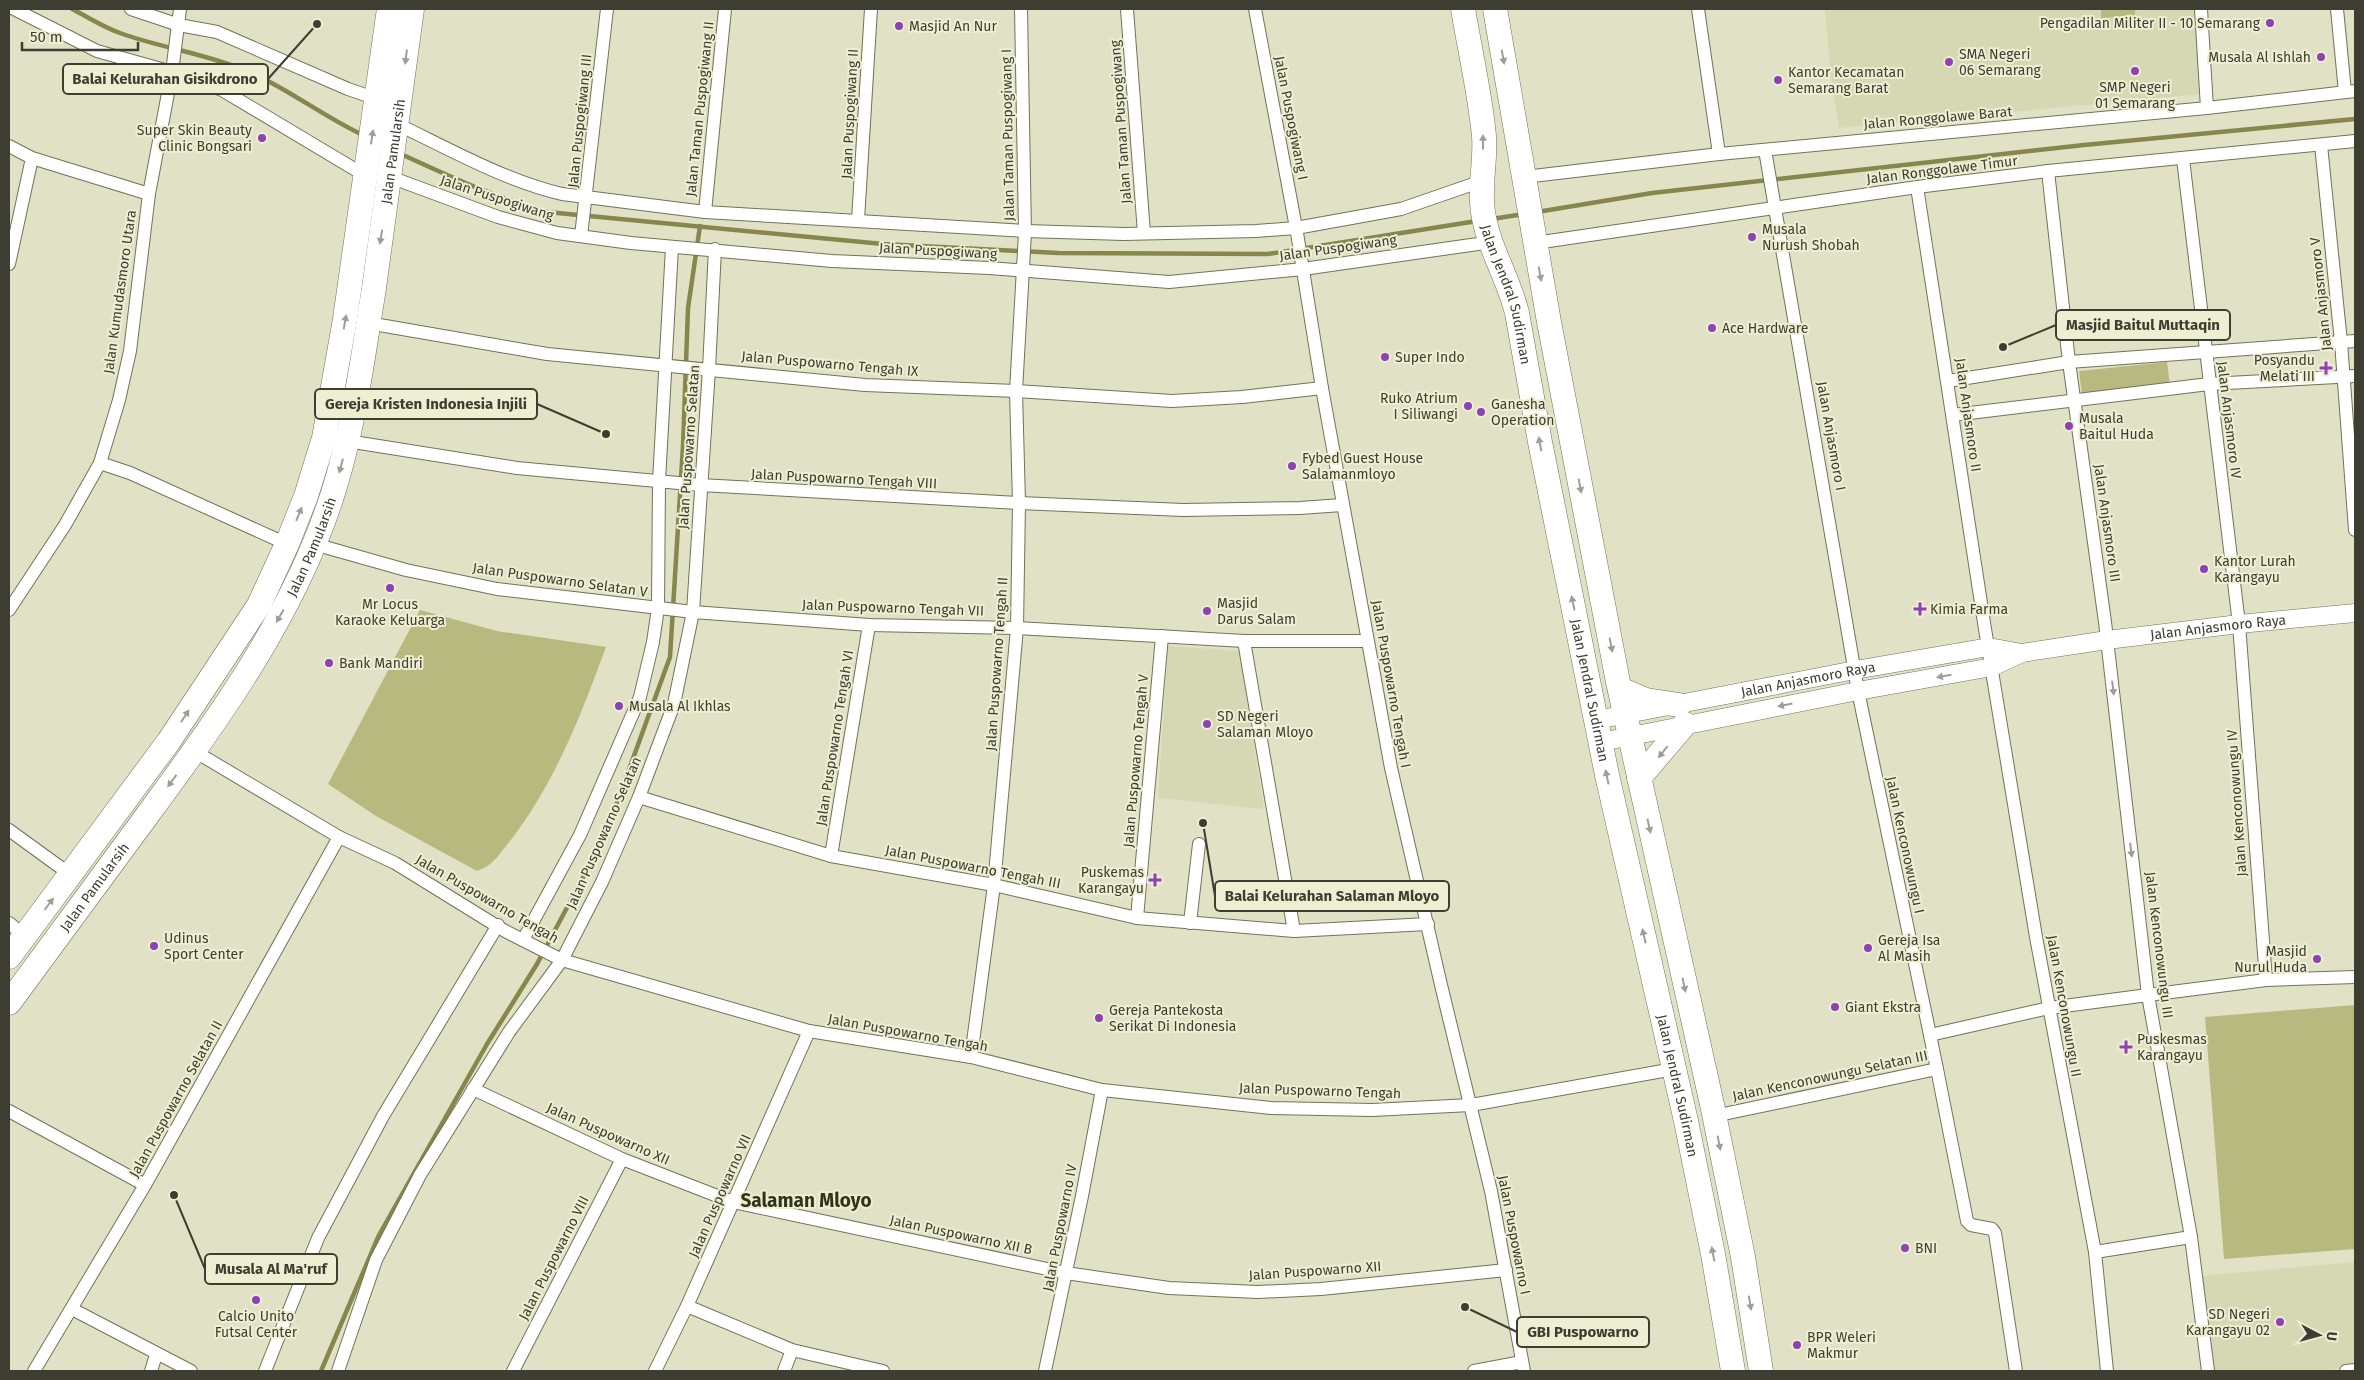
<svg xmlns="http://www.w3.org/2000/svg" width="2364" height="1380" font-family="'Fira Sans',sans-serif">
<rect width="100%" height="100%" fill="#e1e2c5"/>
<!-- built -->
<g fill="#d6d7b3">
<polygon points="1825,9 2196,9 2203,94 1839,128 1831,77"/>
<polygon points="1168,646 1239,651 1264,809 1158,798"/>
<polygon points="2355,1262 2355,1367 2316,1371 2210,1371 2201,1276"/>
</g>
<!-- green -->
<g fill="#b8b97f">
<polygon points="2101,9 2135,9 2135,16 2101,18"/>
<polygon points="2167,362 2170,385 2082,395 2079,371"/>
<path d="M 420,610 L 497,631 L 606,647 C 581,715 555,783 510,841 C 500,853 493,866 477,871 L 376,816 L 328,784 Z"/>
<polygon points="2355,1005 2355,1249 2224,1259 2205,1017"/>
</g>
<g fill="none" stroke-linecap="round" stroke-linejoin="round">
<!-- stream -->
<g stroke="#86864d" stroke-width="4.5">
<path d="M 72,9 C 88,17 103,27 120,33 C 161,48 204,53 244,70 C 287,87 323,117 365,136"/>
<path d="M 401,154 C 449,176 496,198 547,212 L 883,244 L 1058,253 L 1268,254 L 1477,221"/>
<polyline points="1537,212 1652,193 2084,145 2355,119"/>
<polyline points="1492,219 1524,214"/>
<polyline points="321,1371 379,1235 487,1044 537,964 604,838 670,657 683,446 688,308 700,226"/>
</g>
<!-- street casing -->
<g stroke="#727259" stroke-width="14">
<g id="street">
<polyline points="14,9 97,51 172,72 222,90 366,176"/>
<polyline points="131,9 179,25 217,32 348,89 377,99"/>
<polyline points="1127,9 1144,233"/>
<polyline points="1255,9 1297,233 1322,388 1391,768 1441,985 1491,1191 1524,1371"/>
<polyline points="1698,9 1719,154"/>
<polyline points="2201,9 2207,108"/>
<polyline points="2337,9 2345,92"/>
<path d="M 397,124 C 451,150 504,180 562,194 L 705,212 L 1025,231 L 1124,234 L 1256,231 L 1296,228 L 1401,209 L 1482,181"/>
<polyline points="2321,145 2341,342 2355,530"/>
<polyline points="9,146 32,158 149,194"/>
<polyline points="1765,150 1858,691 1930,1035"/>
<polyline points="2183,159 2239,624 2266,980"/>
<polyline points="2048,171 2069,362 2105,622 2148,995 2191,1237 2208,1371"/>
<polyline points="390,177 498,217 557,233 631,243 832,261 989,268 1169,282 1303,269 1492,242"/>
<polyline points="1524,177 1719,154 2207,108 2355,91"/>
<polyline points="1917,187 1985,629 2036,937 2095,1252 2107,1371"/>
<polyline points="705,212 725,9"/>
<polyline points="858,220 871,9"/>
<polyline points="581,236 607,9"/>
<polyline points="1535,243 1917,187 2048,171 2355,141"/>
<polyline points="9,264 32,158"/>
<polyline points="368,323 547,354 865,385 1016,391 1172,401 1242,397 1322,388"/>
<polyline points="1948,381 2069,362 2355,341"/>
<polyline points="1953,415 2209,384 2355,376"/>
<polyline points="347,441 517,468 700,485 1019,503 1183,510 1300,508 1342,505"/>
<polyline points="100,463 130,473 287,544"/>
<polyline points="314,544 406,570 497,589 693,612 869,625 1017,628 1244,641 1367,641"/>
<polyline points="9,610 65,525 100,463 119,400 130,351 149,194 172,72 180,9"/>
<polyline points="1244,641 1294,931"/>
<polyline points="194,751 339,837 395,863 505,931 562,960 809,1031 971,1057 1102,1090 1271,1108 1372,1110 1471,1105 1674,1069"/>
<polyline points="639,797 831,856 994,885 1137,918 1294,931 1428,924"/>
<polyline points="9,830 71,875"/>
<polyline points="831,856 869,625"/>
<polyline points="1137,918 1162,636"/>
<polyline points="9,923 25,936"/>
<polyline points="1190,923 1199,844"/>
<polyline points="523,940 580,835 640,697 653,642 658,608 659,481 672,247"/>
<polyline points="971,1057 994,885 1017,628 1019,503 1016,391 1025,233 1021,9"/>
<polyline points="1937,1069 1967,1221 1971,1225 1992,1229 1995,1233 2016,1371"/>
<polyline points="473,1089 622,1159 733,1202 1066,1273 1169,1288 1258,1292 1321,1289 1506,1270"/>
<polyline points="9,1111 145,1185"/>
<polyline points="1714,1116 1937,1069 1930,1035 2049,1008 2148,995 2266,980 2355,977"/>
<polyline points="2095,1252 2191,1237"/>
<polyline points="687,1306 792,1350 883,1371"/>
<polyline points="72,1309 191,1371"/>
<polyline points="34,1371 145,1185 339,837"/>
<polyline points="151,1371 156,1355"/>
<polyline points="265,1371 318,1238 383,1116 498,925"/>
<polyline points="338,1371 376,1260 420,1175 509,1032 562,960 602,882 639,797 674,704 693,612 709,369 715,249"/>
<polyline points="513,1371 622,1159"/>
<polyline points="655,1371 687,1306 809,1031"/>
<polyline points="784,1371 792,1350"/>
<polyline points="1045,1371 1082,1196 1102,1090"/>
<polyline points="1474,1371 1522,1362"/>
<polyline points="2346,1371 2355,1370"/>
</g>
</g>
<!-- secondary casing -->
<g stroke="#727259" stroke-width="19">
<g id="secondary">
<path id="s1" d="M 1596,720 L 1855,670 L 1989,647 L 2022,653"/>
<path id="s2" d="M 1601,742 L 1858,691 L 1992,667 L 2022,653 L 2107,640 L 2239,624 L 2355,613"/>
</g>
</g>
<!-- highway casing -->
<g stroke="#727259" stroke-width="25">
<g id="highway">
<path id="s3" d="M 1463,9 C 1470,51 1480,94 1484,136 C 1486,161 1479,187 1483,212 C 1488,247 1509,279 1517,313 L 1540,442 L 1607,775 L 1686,1121 L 1713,1254 L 1733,1371"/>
<polyline points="1495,9 1549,322 1618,682 1713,1109 1743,1257 1761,1371"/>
<polyline points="1620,689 1646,700 1679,705"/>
<polyline points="1639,778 1685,724"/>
<polyline points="9,957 169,741 259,605 287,544 306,496 324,438 345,319 389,9"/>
<path id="s4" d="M 9,1003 C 55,941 100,879 146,817 C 220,717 295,613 333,493 C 354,427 363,356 374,288 C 387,195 400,102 412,9"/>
</g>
</g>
<!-- street -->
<use href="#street" stroke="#fff" stroke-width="12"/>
<!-- secondary -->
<use href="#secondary" stroke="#fff" stroke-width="18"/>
<!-- highway -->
<use href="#highway" stroke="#fff" stroke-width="24"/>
</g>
<!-- one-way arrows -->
<defs><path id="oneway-solid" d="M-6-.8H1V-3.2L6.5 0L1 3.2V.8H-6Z" transform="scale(1.25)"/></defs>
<g fill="#9e9e98">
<use href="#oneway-solid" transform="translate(406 57) rotate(97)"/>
<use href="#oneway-solid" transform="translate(1503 57) rotate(80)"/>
<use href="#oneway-solid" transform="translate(372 137) rotate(-82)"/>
<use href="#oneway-solid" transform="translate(1483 142) rotate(-90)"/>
<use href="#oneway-solid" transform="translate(381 237) rotate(99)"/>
<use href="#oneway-solid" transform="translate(1540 274) rotate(80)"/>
<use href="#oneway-solid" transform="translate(345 322) rotate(-80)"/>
<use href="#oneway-solid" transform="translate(1540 444) rotate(-101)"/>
<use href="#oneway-solid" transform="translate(341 466) rotate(105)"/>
<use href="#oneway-solid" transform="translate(1580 486) rotate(79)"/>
<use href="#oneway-solid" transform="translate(299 514) rotate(-68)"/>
<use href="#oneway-solid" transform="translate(1573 603) rotate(-102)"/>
<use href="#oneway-solid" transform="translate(280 616) rotate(119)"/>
<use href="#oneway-solid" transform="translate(1611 645) rotate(79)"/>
<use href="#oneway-solid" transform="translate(1944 676) rotate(170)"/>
<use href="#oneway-solid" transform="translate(2113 688) rotate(83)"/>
<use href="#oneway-solid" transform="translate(1785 705) rotate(169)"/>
<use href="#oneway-solid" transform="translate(185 716) rotate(-57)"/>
<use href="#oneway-solid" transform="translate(1663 752) rotate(129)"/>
<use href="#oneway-solid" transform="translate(1607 777) rotate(-102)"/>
<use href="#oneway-solid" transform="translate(172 781) rotate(126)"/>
<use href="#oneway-solid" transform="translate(1649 826) rotate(78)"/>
<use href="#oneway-solid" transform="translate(2131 850) rotate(83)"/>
<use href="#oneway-solid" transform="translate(49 904) rotate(-53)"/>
<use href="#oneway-solid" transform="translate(1644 936) rotate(-103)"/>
<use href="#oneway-solid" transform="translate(1684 985) rotate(78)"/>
<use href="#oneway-solid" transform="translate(1719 1143) rotate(79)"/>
<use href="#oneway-solid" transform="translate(1713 1254) rotate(-101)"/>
<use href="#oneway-solid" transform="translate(1750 1303) rotate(81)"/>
</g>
<!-- markers -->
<g fill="#8e41b2" stroke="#eeefd2" stroke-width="2">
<circle cx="2270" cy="23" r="5"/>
<circle cx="899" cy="26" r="5"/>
<circle cx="2321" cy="57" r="5"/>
<circle cx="1949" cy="62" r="5"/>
<circle cx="2135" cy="71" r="5"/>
<circle cx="1778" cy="80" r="5"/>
<circle cx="262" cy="138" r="5"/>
<circle cx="1752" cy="237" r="5"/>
<circle cx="1712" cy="328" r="5"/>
<circle cx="1385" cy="357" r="5"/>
<path d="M2323.5 360.5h5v5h5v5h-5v5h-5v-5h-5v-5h5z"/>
<circle cx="1468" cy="406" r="5"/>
<circle cx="1481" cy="412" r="5"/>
<circle cx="2069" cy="426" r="5"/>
<circle cx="1292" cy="466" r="5"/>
<circle cx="2204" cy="569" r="5"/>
<circle cx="390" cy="588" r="5"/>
<path d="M1917.5 601.5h5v5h5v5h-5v5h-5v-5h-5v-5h5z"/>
<circle cx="1207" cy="611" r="5"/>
<circle cx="329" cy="663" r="5"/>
<circle cx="619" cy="706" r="5"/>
<circle cx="1207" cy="724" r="5"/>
<path d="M1152.5 872.5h5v5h5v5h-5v5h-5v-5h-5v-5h5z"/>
<circle cx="154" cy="946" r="5"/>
<circle cx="1868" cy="948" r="5"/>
<circle cx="2317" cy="959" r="5"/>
<circle cx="1835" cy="1007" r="5"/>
<circle cx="1099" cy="1018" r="5"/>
<path d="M2123.5 1039.5h5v5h5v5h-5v5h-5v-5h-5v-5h5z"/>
<circle cx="1905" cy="1248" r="5"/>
<circle cx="256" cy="1300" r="5"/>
<circle cx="2280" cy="1322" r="5"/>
<circle cx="1797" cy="1345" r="5"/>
</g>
<g text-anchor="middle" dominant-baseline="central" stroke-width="4" stroke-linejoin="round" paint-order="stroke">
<!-- poi labels -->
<g font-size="14" fill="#3d3d32" stroke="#eeefd2" text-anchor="start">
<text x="2260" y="23" text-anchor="end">Pengadilan Militer II - 10 Semarang</text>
<text x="909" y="26">Masjid An Nur</text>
<text x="1959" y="54">SMA Negeri<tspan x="1959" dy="16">06 Semarang</tspan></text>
<text x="2311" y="57" text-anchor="end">Musala Al Ishlah</text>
<text x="1788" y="72">Kantor Kecamatan<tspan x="1788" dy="16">Semarang Barat</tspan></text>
<text x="2135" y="87" text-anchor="middle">SMP Negeri<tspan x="2135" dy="16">01 Semarang</tspan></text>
<text x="252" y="130" text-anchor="end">Super Skin Beauty<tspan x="252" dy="16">Clinic Bongsari</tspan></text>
<text x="1762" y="229">Musala<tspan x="1762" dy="16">Nurush Shobah</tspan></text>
<text x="1722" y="328">Ace Hardware</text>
<text x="1395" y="357">Super Indo</text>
<text x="2315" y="360" text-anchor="end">Posyandu<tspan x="2315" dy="16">Melati III</tspan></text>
<text x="1458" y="398" text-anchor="end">Ruko Atrium<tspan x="1458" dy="16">I Siliwangi</tspan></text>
<text x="1491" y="404">Ganesha<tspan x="1491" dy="16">Operation</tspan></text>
<text x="2079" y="418">Musala<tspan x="2079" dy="16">Baitul Huda</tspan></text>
<text x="1302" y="458">Fybed Guest House<tspan x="1302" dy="16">Salamanmloyo</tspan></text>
<text x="2214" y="561">Kantor Lurah<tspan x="2214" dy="16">Karangayu</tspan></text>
<text x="1217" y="603">Masjid<tspan x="1217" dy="16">Darus Salam</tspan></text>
<text x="390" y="604" text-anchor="middle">Mr Locus<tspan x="390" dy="16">Karaoke Keluarga</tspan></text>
<text x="1930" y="609">Kimia Farma</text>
<text x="339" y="663">Bank Mandiri</text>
<text x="629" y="706">Musala Al Ikhlas</text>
<text x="1217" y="716">SD Negeri<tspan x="1217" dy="16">Salaman Mloyo</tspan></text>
<text x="1144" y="872" text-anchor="end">Puskemas<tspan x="1144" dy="16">Karangayu</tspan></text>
<text x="164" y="938">Udinus<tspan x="164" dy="16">Sport Center</tspan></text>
<text x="1878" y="940">Gereja Isa<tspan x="1878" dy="16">Al Masih</tspan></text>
<text x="2307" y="951" text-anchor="end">Masjid<tspan x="2307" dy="16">Nurul Huda</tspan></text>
<text x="1845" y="1007">Giant Ekstra</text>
<text x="1109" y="1010">Gereja Pantekosta<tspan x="1109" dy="16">Serikat Di Indonesia</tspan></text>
<text x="2137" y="1039">Puskesmas<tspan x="2137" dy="16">Karangayu</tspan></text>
<text x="1915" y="1248">BNI</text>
<text x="2270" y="1314" text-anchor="end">SD Negeri<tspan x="2270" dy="16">Karangayu 02</tspan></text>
<text x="256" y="1316" text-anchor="middle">Calcio Unito<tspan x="256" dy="16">Futsal Center</tspan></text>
<text x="1807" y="1337">BPR Weleri<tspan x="1807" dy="16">Makmur</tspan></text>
</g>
<!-- street labels -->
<g font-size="14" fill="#3d3d32" stroke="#eeefd2">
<text transform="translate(700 109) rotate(-84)">Jalan Taman Puspogiwang II</text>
<text transform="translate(850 114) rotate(-87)">Jalan Puspogiwang II</text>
<text transform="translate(1291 118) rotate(79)">Jalan Puspogiwang I</text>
<text transform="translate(1938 118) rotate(-5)">Jalan Ronggolawe Barat</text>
<text transform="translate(580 121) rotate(-84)">Jalan Puspogiwang III</text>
<text transform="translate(1121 122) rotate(-94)">Jalan Taman Puspogiwang</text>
<text transform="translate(1008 135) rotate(-91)">Jalan Taman Puspogiwang I</text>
<text stroke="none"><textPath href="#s4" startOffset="954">Jalan Pamularsih</textPath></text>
<text transform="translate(1942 170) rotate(-7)">Jalan Ronggolawe Timur</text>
<text transform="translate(497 198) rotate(18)">Jalan Puspogiwang</text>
<text transform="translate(1338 248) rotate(-8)">Jalan Puspogiwang</text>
<text transform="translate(938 251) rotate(3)">Jalan Puspogiwang</text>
<text transform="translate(120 292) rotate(-82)">Jalan Kumudasmoro Utara</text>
<text transform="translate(2321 294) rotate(-96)">Jalan Anjasmoro V</text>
<text stroke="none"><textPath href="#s3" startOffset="291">Jalan Jendral Sudirman</textPath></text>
<text transform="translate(830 364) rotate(5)">Jalan Puspowarno Tengah IX</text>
<text transform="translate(1968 415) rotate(82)">Jalan Anjasmoro II</text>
<text transform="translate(2229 420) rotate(83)">Jalan Anjasmoro IV</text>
<text transform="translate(1831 436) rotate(80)">Jalan Anjasmoro I</text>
<text transform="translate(689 447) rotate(-86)">Jalan Puspowarno Selatan</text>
<text transform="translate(844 479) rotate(3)">Jalan Puspowarno Tengah VIII</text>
<text transform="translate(2107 523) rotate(82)">Jalan Anjasmoro III</text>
<text stroke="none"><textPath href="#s4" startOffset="549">Jalan Pamularsih</textPath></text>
<text transform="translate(560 580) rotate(8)">Jalan Puspowarno Selatan V</text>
<text transform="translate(893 608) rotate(2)">Jalan Puspowarno Tengah VII</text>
<text stroke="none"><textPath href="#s2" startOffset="629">Jalan Anjasmoro Raya</textPath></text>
<text transform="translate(997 664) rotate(-86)">Jalan Puspowarno Tengah II</text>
<text stroke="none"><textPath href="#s1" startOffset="216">Jalan Anjasmoro Raya</textPath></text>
<text transform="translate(1391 684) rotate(80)">Jalan Puspowarno Tengah I</text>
<text stroke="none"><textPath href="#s3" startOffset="696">Jalan Jendral Sudirman</textPath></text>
<text transform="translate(835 738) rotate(-81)">Jalan Puspowarno Tengah VI</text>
<text transform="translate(1136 761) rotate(-85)">Jalan Puspowarno Tengah V</text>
<text transform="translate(2237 803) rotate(-94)">Jalan Kenconowungu IV</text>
<text transform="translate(604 833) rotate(-66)">Jalan Puspowarno Selatan</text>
<text transform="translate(1905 845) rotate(78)">Jalan Kenconowungu I</text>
<text transform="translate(973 867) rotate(11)">Jalan Puspowarno Tengah III</text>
<text stroke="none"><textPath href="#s4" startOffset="144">Jalan Pamularsih</textPath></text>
<text transform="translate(487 899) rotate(30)">Jalan Puspowarno Tengah</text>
<text transform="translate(2159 945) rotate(83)">Jalan Kenconowungu III</text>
<text transform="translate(2064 1006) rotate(80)">Jalan Kenconowungu II</text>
<text transform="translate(908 1033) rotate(10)">Jalan Puspowarno Tengah</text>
<text transform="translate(1830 1076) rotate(-12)">Jalan Kenconowungu Selatan III</text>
<text stroke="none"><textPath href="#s3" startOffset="1101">Jalan Jendral Sudirman</textPath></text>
<text transform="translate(1320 1091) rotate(2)">Jalan Puspowarno Tengah</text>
<text transform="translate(176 1099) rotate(-61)">Jalan Puspowarno Selatan II</text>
<text transform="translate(608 1134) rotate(24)">Jalan Puspowarno XII</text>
<text transform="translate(720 1196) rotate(-66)">Jalan Puspowarno VII</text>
<text transform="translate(1060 1228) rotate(-79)">Jalan Puspowarno IV</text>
<text transform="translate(961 1235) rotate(12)">Jalan Puspowarno XII B</text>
<text transform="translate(1514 1235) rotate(79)">Jalan Puspowarno I</text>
<text transform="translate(554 1258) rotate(-63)">Jalan Puspowarno VIII</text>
<text transform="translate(1315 1271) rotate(-4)">Jalan Puspowarno XII</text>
</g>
<!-- district labels -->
<g font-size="19" font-weight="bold" fill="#32331b" stroke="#eeefd2">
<text x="806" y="1200">Salaman Mloyo</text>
</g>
</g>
<!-- callouts -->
<path fill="none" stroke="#3d3d32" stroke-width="2" d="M317 24L268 79M2003 347L2056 325M606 434L537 404M1203 823L1215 896M174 1195L205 1269M1465 1307L1517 1332"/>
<g fill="#3d3d32" stroke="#eeefd2" stroke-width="2">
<circle cx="317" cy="24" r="5"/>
<circle cx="2003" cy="347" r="5"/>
<circle cx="606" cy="434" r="5"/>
<circle cx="1203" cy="823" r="5"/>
<circle cx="174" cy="1195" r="5"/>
<circle cx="1465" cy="1307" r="5"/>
</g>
<g fill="#eeefd2" stroke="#3d3d32" stroke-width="2">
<rect x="63" y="64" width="205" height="30" rx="5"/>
<rect x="2056" y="310" width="174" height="30" rx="5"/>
<rect x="315" y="389" width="222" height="30" rx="5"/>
<rect x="1215" y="881" width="234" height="30" rx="5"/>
<rect x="205" y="1254" width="132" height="30" rx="5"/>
<rect x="1517" y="1317" width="132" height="30" rx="5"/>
</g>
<g font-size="15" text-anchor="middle" font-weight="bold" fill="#3d3d32">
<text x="165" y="84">Balai Kelurahan Gisikdrono</text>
<text x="2143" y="330">Masjid Baitul Muttaqin</text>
<text x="426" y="409">Gereja Kristen Indonesia Injili</text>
<text x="1332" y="901">Balai Kelurahan Salaman Mloyo</text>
<text x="271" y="1274">Musala Al Ma'ruf</text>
<text x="1583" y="1337">GBI Puspowarno</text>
</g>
<!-- border -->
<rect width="2364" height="1380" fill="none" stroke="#3d3d32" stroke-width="20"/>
<!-- north arrow -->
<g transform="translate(2319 1335) rotate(96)" stroke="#eeefd2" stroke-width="4" paint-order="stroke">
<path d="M0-4L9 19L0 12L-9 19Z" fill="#3d3d32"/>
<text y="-8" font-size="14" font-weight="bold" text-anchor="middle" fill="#3d3d32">U</text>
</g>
<!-- scale -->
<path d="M22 42v8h116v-8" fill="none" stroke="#3d3d32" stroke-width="2.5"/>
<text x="30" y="42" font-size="15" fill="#3d3d32" stroke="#eeefd2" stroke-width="4" paint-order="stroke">50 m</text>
</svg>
